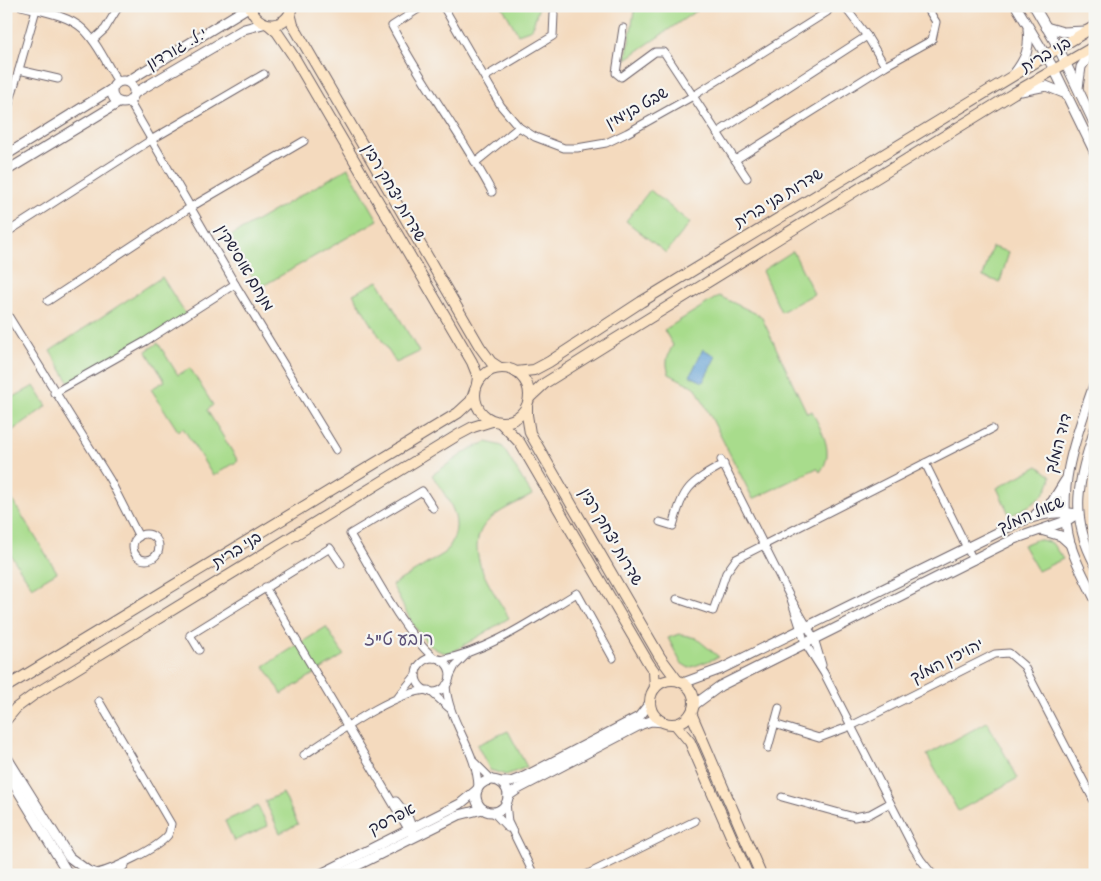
<svg xmlns="http://www.w3.org/2000/svg" width="1101" height="881" font-family="'Gochi Hand','Playpen Sans Hebrew',sans-serif">
<rect width="100%" height="100%" fill="#f6f6f2"/>
<filter id="ink" filterUnits="userSpaceOnUse"><feTurbulence type="fractalNoise" baseFrequency=".02" numOctaves="2"/><feDisplacementMap in="SourceGraphic" scale="10" xChannelSelector="R" yChannelSelector="G"/><feConvolveMatrix kernelMatrix="1 2 1 2 8 2 1 2 1" color-interpolation-filters="sRGB"/></filter>
<filter id="wash" filterUnits="userSpaceOnUse"><feTurbulence type="fractalNoise" baseFrequency=".0096" numOctaves="4" result="noise"/><feDisplacementMap in="SourceGraphic" scale="20" xChannelSelector="R" yChannelSelector="G"/><feGaussianBlur stdDeviation="1.12" result="paint"/><feColorMatrix in="noise" values="0 0 0 0 0 0 0 0 0 0 0 0 0 0 0 0 0 1.4 0 .05"/><feComposite in="paint" operator="in"/></filter>
<g filter="url(#wash)">
<rect width="100%" height="100%" fill="#f4dabe"/>
<!-- green -->
<g fill="#a8dc8c" stroke="#657f64">
<polygon points="502,6 539,6 532,29 518,34"/>
<polygon points="635,6 703,6 626,59"/>
<polygon points="348,168 378,220 259,288 229,237"/>
<polygon points="650,190 690,223 666,253 626,221"/>
<polygon points="992,247 1009,252 1000,282 983,277"/>
<polygon points="793,251 814,294 781,312 762,271"/>
<polygon points="162,277 186,315 71,385 50,351"/>
<polygon points="378,281 419,352 396,363 353,294"/>
<path d="M 719,296 L 761,316 L 807,413 L 812,411 C 821,431 836,452 820,472 L 817,468 L 753,499 L 696,388 L 669,374 C 665,362 667,356 673,345 L 664,330 Z"/>
<polygon points="158,343 178,375 190,368 213,405 207,410 238,461 213,476 183,428 178,431 151,389 165,381 146,351"/>
<polygon points="34,386 47,406 6,435 6,401"/>
<path d="M 487,442 L 502,446 L 532,495 C 518,503 497,511 486,523 C 461,552 495,592 509,618 L 451,653 C 422,655 405,607 392,585 L 445,553 C 469,522 449,502 432,475 L 470,449 Z"/>
<path d="M 1038,466 L 1051,476 C 1049,498 1028,506 1010,516 L 997,488 Z"/>
<polygon points="6,490 57,572 32,587 6,548"/>
<polygon points="1038,539 1052,543 1063,559 1038,571 1023,545"/>
<polygon points="326,627 344,655 282,694 264,666"/>
<polygon points="679,634 696,638 719,657 689,668 681,663 668,638"/>
<polygon points="987,722 1018,778 958,811 927,755"/>
<polygon points="508,731 527,767 506,775 490,770 477,745"/>
<polygon points="283,793 298,824 280,833 265,801"/>
<polygon points="258,806 268,826 234,841 225,821"/>
</g>
<!-- water -->
<polygon fill="#63a0d4" stroke="#426188" points="703,349 716,356 703,382 690,376"/>
</g>
<g filter="url(#ink)">
<g fill="none" stroke-linecap="round" stroke-linejoin="round">
<!-- minor casing -->
<g stroke="#6c6269" stroke-width="9">
<g id="minor">
<path d="M 21,6 C 41,11 68,15 83,29 C 98,43 107,65 118,82"/>
<path d="M 423,6 L 392,26 C 422,84 462,135 492,192"/>
<polyline points="443,6 501,106 519,127 535,137 564,148 577,148 606,143 627,133 693,96 827,12 831,6"/>
<polyline points="844,6 867,36 885,66"/>
<polyline points="623,28 616,73 621,77 655,52 664,52 747,178"/>
<polyline points="93,40 105,29 119,6"/>
<polyline points="19,70 58,79"/>
<polyline points="485,77 553,36 554,14"/>
<polyline points="129,101 235,284 336,450"/>
<polyline points="6,115 37,6"/>
<polyline points="717,133 867,36"/>
<polyline points="735,160 885,66 932,40 936,22 926,6"/>
<polyline points="476,162 519,127"/>
<polyline points="6,233 151,140 264,74"/>
<polyline points="48,301 191,207 304,141"/>
<polyline points="6,312 110,480 139,537"/>
<polyline points="54,393 146,341 235,284"/>
<polyline points="721,460 791,599 814,638 822,665"/>
<polyline points="925,463 973,560"/>
<path d="M 433,508 L 422,491 L 350,534 C 373,572 401,629 434,658"/>
<path d="M 660,522 L 673,526 C 684,487 688,484 724,464"/>
<circle cx="146" cy="547" r="13"/>
<polyline points="265,587 411,834"/>
<polyline points="677,599 713,611 726,573 736,559 992,429"/>
<polyline points="791,599 805,643 824,673 913,847 921,860 933,875"/>
<polyline points="199,650 190,635 330,548 341,564"/>
<circle cx="433" cy="675" r="17"/>
<path d="M 441,660 C 491,650 534,619 577,593 L 613,658"/>
<polyline points="450,676 455,666 466,655"/>
<path d="M 446,685 C 448,722 477,750 478,787"/>
<polyline points="430,691 449,708"/>
<polyline points="399,696 416,675"/>
<polyline points="774,724 819,738 851,726 995,654 1009,653 1024,666 1095,803"/>
<polyline points="768,748 779,708"/>
<path d="M 304,755 C 335,735 392,692 428,690"/>
<polyline points="475,763 492,780"/>
<polyline points="782,797 854,817 870,814 890,803"/>
<polyline points="396,801 408,816 414,832"/>
<polyline points="506,803 508,822 534,875"/>
<polyline points="493,812 508,828"/>
<path d="M 97,873 C 114,869 157,849 168,835 C 170,832 170,828 171,824 L 99,701"/>
<polyline points="116,875 125,865"/>
<polyline points="586,875 695,821"/>
</g>
</g>
<!-- tertiary casing -->
<g stroke="#6c6269" stroke-width="11">
<g id="tertiary">
<polyline points="1016,6 1054,69 1095,153"/>
<polyline points="1034,6 1058,47 1095,125"/>
<polyline points="1046,27 1063,32 1085,31"/>
<path d="M 1014,74 C 1026,59 1030,48 1028,29"/>
<circle cx="123" cy="92" r="11"/>
<polyline points="128,81 250,6"/>
<polyline points="1078,88 1081,67 1094,48"/>
<polyline points="1021,91 1046,86 1066,94"/>
<polyline points="135,93 244,29 263,24"/>
<polyline points="6,155 112,89"/>
<polyline points="6,171 120,102"/>
<path d="M 1095,382 C 1077,434 1055,487 1070,543 C 1075,562 1086,581 1095,599"/>
<path d="M 1095,429 C 1079,480 1068,514 1095,564"/>
<polyline points="1036,514 1052,502 1065,481"/>
<polyline points="1041,530 1061,536 1071,545"/>
<path d="M 683,683 L 721,669 L 1017,523 C 1036,515 1056,510 1077,514"/>
<polyline points="694,705 720,686 1014,539 1066,521 1077,514"/>
<polyline points="6,756 69,857 88,871"/>
<polyline points="6,771 69,875"/>
<circle cx="492" cy="796" r="16"/>
<polyline points="501,782 511,782 524,777 639,717 650,703"/>
<polyline points="508,796 518,789 642,724 651,721 664,722"/>
<polyline points="77,875 88,871 100,875"/>
<polyline points="319,875 460,804 477,790"/>
<polyline points="338,875 459,815 483,809"/>
</g>
</g>
<!-- secondary casing -->
<g stroke="#6c6269" stroke-width="12">
<g id="secondary">
<path d="M 250,6 C 256,30 288,31 292,6"/>
<polyline points="290,13 293,25 480,347 491,362 500,368"/>
<polyline points="269,25 277,32 294,57 472,362 478,377 477,384"/>
<circle cx="502" cy="395" r="27"/>
<polyline points="516,372 534,370 549,362 641,302 1095,26"/>
<polyline points="529,398 545,383 609,343 1014,93 1095,46"/>
<polyline points="527,406 527,415 530,433 660,657 677,680"/>
<polyline points="500,422 520,443 649,664 654,671 655,688"/>
<circle cx="672" cy="702" r="22"/>
<polyline points="6,687 458,413 471,401 475,390"/>
<polyline points="691,713 761,875"/>
<polyline points="6,720 16,708 35,694 458,435 473,427 492,421"/>
<polyline points="675,724 690,742 748,875"/>
</g>
</g>
<!-- minor -->
<use href="#minor" stroke="#fff" stroke-width="7"/>
<!-- tertiary -->
<use href="#tertiary" stroke="#fff" stroke-width="9"/>
<!-- secondary -->
<use href="#secondary" stroke="#fde5c5" stroke-width="10"/>
</g>
</g>
<g text-anchor="middle" dominant-baseline="central" stroke-width="4.5" stroke-linejoin="round" paint-order="stroke">
<!-- street labels -->
<g font-size="16" fill="#22223b" stroke="#f6f6f2">
<text transform="translate(178 51) rotate(-30)">י.ל. גורדון</text>
<text transform="translate(1047 57) rotate(-30)">בני ברית</text>
<text transform="translate(638 110) rotate(-29)">שבט בנימין</text>
<text transform="translate(392 194) rotate(60)">שדרות יצחק רבין</text>
<text transform="translate(780 200) rotate(-31)">שדרות בני ברית</text>
<text transform="translate(243 269) rotate(59)">מנחם אוסישקין</text>
<text transform="translate(1061 444) rotate(-75)">דוד המלך</text>
<text transform="translate(1032 517) rotate(-23)">שאול המלך</text>
<text transform="translate(609 538) rotate(60)">שדרות יצחק רבין</text>
<text transform="translate(238 552) rotate(-32)">בני ברית</text>
<text transform="translate(948 663) rotate(-27)">יהויכין המלך</text>
<text transform="translate(393 821) rotate(-27)">אפרסק</text>
</g>
<!-- neighbourhood labels -->
<g font-size="18" fill="#5f5479" stroke="#f6f6f2">
<text x="399" y="641">רובע ט"ז</text>
</g>
</g>
<!-- margin -->
<rect width="1101" height="881" fill="none" stroke="#f6f6f2" stroke-width="25"/>
</svg>
